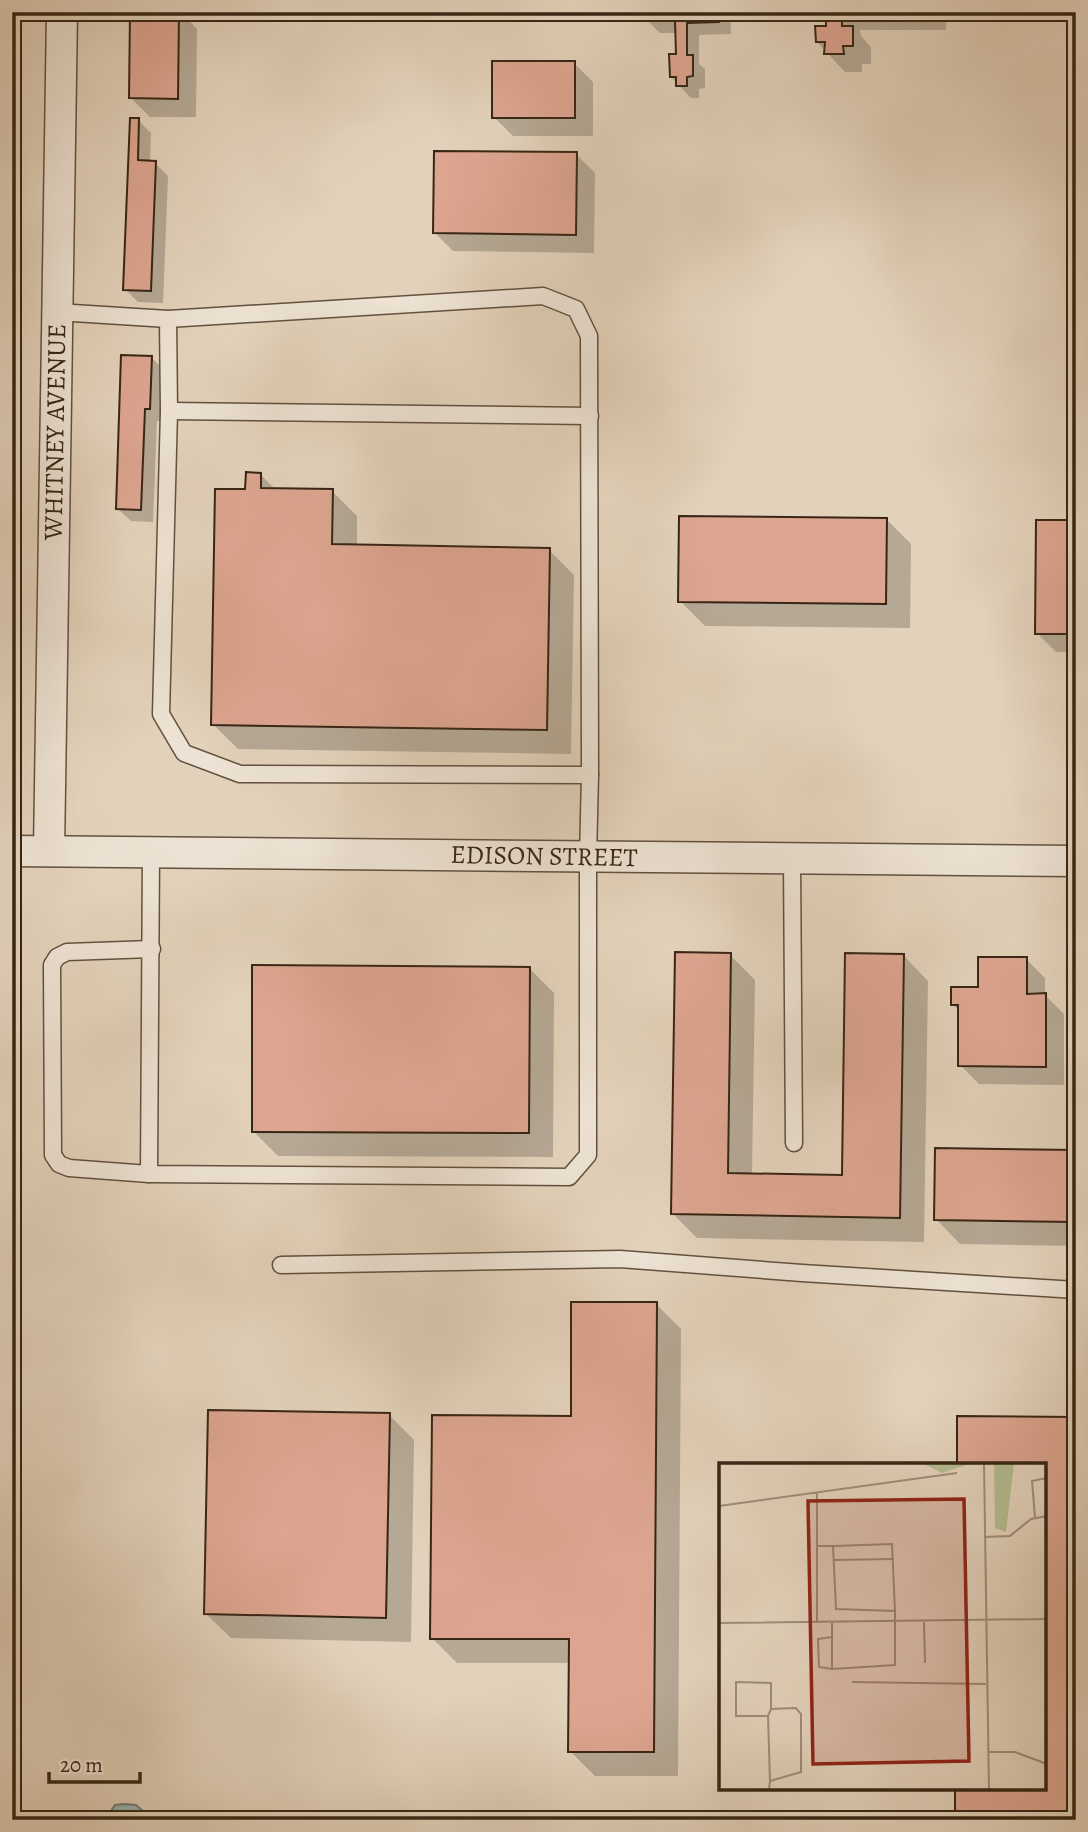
<svg xmlns="http://www.w3.org/2000/svg" width="1088" height="1832" font-family="Alegreya,serif">
<rect width="100%" height="100%" fill="#e3d2bb"/>
<filter id="stains"><feTurbulence type="fractalNoise" baseFrequency=".00286" numOctaves="4"/><feColorMatrix values="0 0 0 0 .2 0 0 0 0 .09 0 0 0 0 .02 0 0 0 .5 -.17"/></filter>
<radialGradient id="worn" r=".72"><stop offset=".6" stop-color="#630" stop-opacity="0"/><stop offset="1" stop-color="#630" stop-opacity=".3"/></radialGradient>
<!-- water -->
<polygon fill="#95b7b3" stroke="#6f7d74" stroke-width="2" points="125,1804 136,1805 153,1820 107,1820 107,1817 115,1805"/>
<!-- shadow -->
<g fill="#0003">
<polygon points="132,12 181,12 197,29 196,117 150,117 131,98"/>
<polygon points="647,12 730,12 731,34 699,35 699,64 705,69 705,88 699,89 699,98 691,98 671,77 677,56 677,33 660,33 647,20"/>
<polygon points="828,12 946,12 946,30 860,30 861,36 871,47 871,64 862,64 862,72 845,72 817,42 828,27"/>
<polygon points="574,63 593,82 593,136 513,136 494,117"/>
<polygon points="138,120 151,133 150,163 155,163 168,176 163,303 138,302 125,289"/>
<polygon points="576,154 595,173 594,253 453,251 434,232"/>
<polygon points="151,357 164,370 162,421 157,421 153,522 131,521 118,509"/>
<polygon points="260,474 276,490 332,491 357,516 357,547 549,550 574,575 571,754 238,749 213,724"/>
<polygon points="886,519 911,544 910,628 705,626 680,601"/>
<polygon points="1076,522 1076,652 1056,652 1037,633"/>
<polygon points="730,955 755,980 752,1175 844,1176 904,956 928,981 924,1242 697,1238 673,1214"/>
<polygon points="1026,959 1045,978 1045,995 1064,1014 1064,1085 979,1084 960,1065 960,1012 952,1004"/>
<polygon points="529,968 554,993 553,1157 278,1156 253,1131"/>
<polygon points="1076,1152 1076,1246 960,1244 936,1219"/>
<polygon points="656,1304 681,1329 678,1776 595,1776 570,1751 571,1663 457,1663 432,1638 572,1418"/>
<polygon points="389,1415 414,1440 411,1642 231,1638 206,1614"/>
<polygon points="959,1418 1076,1419 1076,1820 962,1820 957,1814 1044,1788 1044,1464 959,1464"/>
</g>
<!-- building -->
<g fill="#dda590" stroke="#372615" stroke-width="2">
<polygon points="130,12 179,12 178,99 129,98"/>
<polygon points="645,12 719,12 719,22 687,23 687,55 693,55 693,76 687,77 687,86 676,86 676,77 670,77 669,54 676,54 675,21 646,21"/>
<polygon points="826,12 842,12 842,26 853,26 853,46 843,46 844,54 824,54 825,42 816,42 815,26 826,26"/>
<rect x="492" y="61" width="83" height="57"/>
<polygon points="130,118 139,118 138,160 156,161 151,291 123,290"/>
<polygon points="434,151 577,152 576,235 433,233"/>
<polygon points="121,355 152,356 150,409 145,409 141,510 116,509"/>
<polygon points="246,472 261,473 261,488 333,489 332,544 550,548 547,730 211,725 215,489 245,489"/>
<polygon points="679,516 887,518 886,604 678,602"/>
<polygon points="1036,520 1076,520 1076,634 1035,634"/>
<polygon points="675,952 731,953 728,1173 842,1175 845,953 904,954 900,1218 671,1214"/>
<polygon points="978,957 1027,957 1027,994 1046,993 1046,1067 958,1066 958,1005 951,1005 951,987 978,987"/>
<polygon points="252,965 530,967 529,1133 252,1132"/>
<polygon points="935,1148 1076,1150 1076,1222 934,1220"/>
<polygon points="571,1302 657,1302 654,1752 568,1752 569,1639 430,1639 432,1415 571,1416"/>
<polygon points="208,1410 390,1413 386,1618 204,1614"/>
<polygon points="957,1416 1076,1417 1076,1816 955,1815 955,1788 1044,1788 1044,1464 957,1464"/>
</g>
<g fill="none" stroke-linecap="round" stroke-linejoin="round">
<!-- lane casing -->
<g stroke="#62513e" stroke-width="19">
<g id="lane">
<polyline points="57,312 168,319 169,411 161,714 184,753 240,774 590,775 588,857 588,1155 569,1177 149,1174 151,852"/>
<polyline points="168,319 543,296 576,309 589,336 590,775"/>
<polyline points="169,411 590,416"/>
<polyline points="792,859 794,1143"/>
<polyline points="149,1174 69,1168 59,1164 53,1155 52,965 57,957 67,952 152,949"/>
<polyline points="281,1265 620,1259 802,1273 1076,1290"/>
</g>
</g>
<!-- street casing -->
<g stroke="#62513e" stroke-width="33">
<g id="street">
<polyline points="12,851 1076,861"/>
<polyline points="49,851 62,12"/>
</g>
</g>
<!-- lane -->
<use href="#lane" stroke="#ede2d3" stroke-width="16"/>
<!-- street -->
<use href="#street" stroke="#ede2d3" stroke-width="30"/>
</g>
<g text-anchor="middle" dominant-baseline="central" stroke-width="5" stroke-linejoin="round" paint-order="stroke">
<!-- street labels -->
<g font-size="26" fill="#372615" stroke="#ede2d3">
<text transform="translate(55 432) rotate(-89)">WHITNEY AVENUE</text>
<text transform="translate(544 856) rotate(1)">EDISON STREET</text>
</g>
</g>
<!-- overview -->
<g transform="translate(719 1463)">
<rect width="327" height="327" fill="#e3d2bb"/>
<path d="M 203,0 L 253,0 L 223,10 ZM 275,0 L 295,0 L 287,69 L 276,65 Z" fill="#b3bc91"/>
<path fill="none" stroke="#9e8d79" stroke-width="2" d="M 265,0 L 270,327M 98,30 L 98,160M 0,43 L 238,10M 316,54 L 313,18 L 328,15M 265,74 L 291,73 L 312,56 L 328,53M 98,83 L 114,83 L 117,146 L 176,148 L 176,202 L 113,206 L 113,160M 114,83 L 173,81 L 176,148M 114,97 L 175,96M 205,159 L 206,200M 0,160 L 328,156M 113,174 L 99,176 L 100,204 L 113,206M 133,219 L 267,221M 49,253 L 51,318M 269,289 L 296,289 L 328,301M 50,327 L 51,318 L 82,309 L 82,251 L 77,245 L 52,246 L 49,253 L 17,253 L 17,219 L 52,220 L 52,246"/>
<path fill="#8f2418" fill-opacity="0.15" stroke="#8f2418" stroke-width="3.5" d="M 245,36 L 250,298 L 94,301 L 89,38 Z"/>
<rect width="327" height="327" fill="none" stroke="#372615" stroke-width="3.5"/>
</g>
<!-- margin -->
<rect width="1088" height="1832" fill="none" stroke="#e3d2bb" stroke-width="42"/>
<rect x="14" y="14" width="1060" height="1804" fill="none" stroke="#372615" stroke-width="3.5"/>
<rect x="21" y="21" width="1046" height="1790" fill="none" stroke="#372615" stroke-width="2"/>
<!-- scale -->
<path d="M49 1772v10h91v-10" fill="none" stroke="#372615" stroke-width="3.5"/>
<text x="60" y="1772" font-size="21" fill="#372615" stroke="#ede2d3" stroke-width="5" paint-order="stroke">20 m</text>
<rect width="100%" height="100%" filter="url(#stains)"/>
<rect width="100%" height="100%" fill="url(#worn)"/>
</svg>
